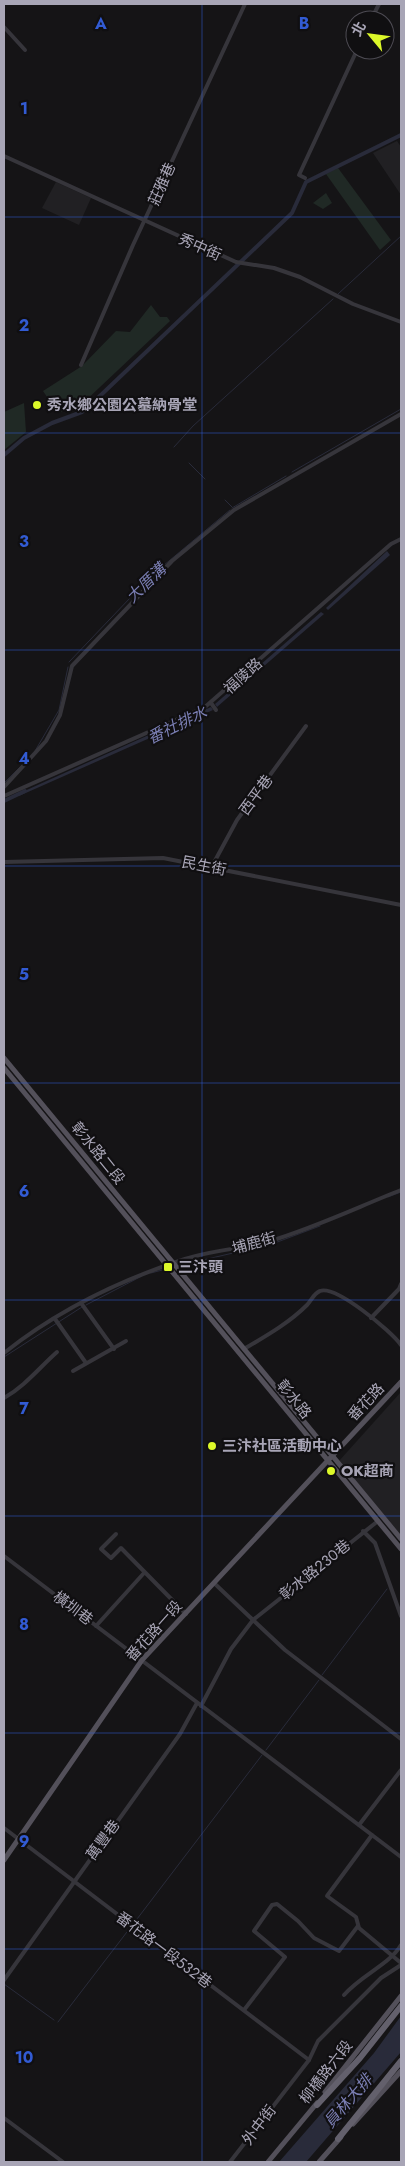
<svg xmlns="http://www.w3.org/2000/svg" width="405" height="2166" font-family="Jost,'Noto Sans TC',sans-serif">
<rect width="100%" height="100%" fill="#151416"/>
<!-- built -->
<g fill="#212023">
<polygon points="397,141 401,147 401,195 373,153"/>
<polygon points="56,182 91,198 79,225 42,208"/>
<polygon points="401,1392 401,1537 339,1461"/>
</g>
<!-- green -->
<g fill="#202925">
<polygon points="338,168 391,240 380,250 326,174"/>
<polygon points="326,193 332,203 323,209 313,203"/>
<polygon points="151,305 160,317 167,317 170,321 82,404 58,413 43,391 82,366 116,331 130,332"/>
<polygon points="24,403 26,432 4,450 4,412"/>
</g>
<!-- water -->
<g fill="#292b3a">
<polygon points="387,551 390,555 328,610 326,608"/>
<polygon points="321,612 324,614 217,707 215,704"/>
<polygon points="211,707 213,710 19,796 20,793"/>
<polygon points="401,2016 401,2052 306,2162 279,2162 374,2053"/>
</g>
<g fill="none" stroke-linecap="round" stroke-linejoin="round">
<!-- stream -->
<g stroke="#292b3a" stroke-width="1">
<polyline points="338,294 401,236"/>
<polyline points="174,447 193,426 333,299"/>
<polyline points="189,463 205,479"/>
<polyline points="292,472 401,409"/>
<polyline points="225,500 232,507"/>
<polyline points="232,508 286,476"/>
<polyline points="69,662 151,576 230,510"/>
<polyline points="35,751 59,710 68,667"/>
<polyline points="4,783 22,765"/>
<polyline points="388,1197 401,1192"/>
<polyline points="177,1266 272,1244 320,1226"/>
<polyline points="151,1273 166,1269"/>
<polyline points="86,1305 142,1276"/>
<polyline points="4,1357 82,1307"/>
<polyline points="322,1675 387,1589"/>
<polyline points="266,1750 319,1680"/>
<polyline points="134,1923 262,1755"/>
<polyline points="4,1984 54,2020"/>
<polyline points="58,2022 130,1928"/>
</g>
<!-- canal -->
<g stroke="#292b3a" stroke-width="4">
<polyline points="4,455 24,438 52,423 82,412 102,394 292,213 306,182 401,135"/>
<polyline points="4,801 25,791"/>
</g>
<!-- minor -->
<g stroke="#36353b" stroke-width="4">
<polyline points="371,20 379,4"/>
<polyline points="4,27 25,50"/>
<polyline points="4,156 236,262 274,268 300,277 353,304 401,322"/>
<polyline points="305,178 299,175 357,50"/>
<polyline points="81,365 133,245 245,4"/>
<polyline points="211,703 216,710"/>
<polyline points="4,787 46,741 60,715 72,666 172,561 234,510 401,414"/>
<polyline points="4,796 205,707 391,544 401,539"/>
<polyline points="4,862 163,858 401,905"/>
<polyline points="211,868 237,820 306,726"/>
<polyline points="81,1303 114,1349"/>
<polyline points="371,1318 399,1289 401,1284"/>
<polyline points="55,1319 86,1363"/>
<path d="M 244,1349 C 266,1336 289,1323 307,1305 C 311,1301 314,1293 320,1291 C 336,1285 391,1331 401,1345"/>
<path d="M 4,1353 C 58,1310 120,1280 185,1259 C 212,1250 242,1249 270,1241 C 314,1228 358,1207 401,1190"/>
<polyline points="73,1371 126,1341"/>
<path d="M 4,1398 C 25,1386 39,1368 57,1352"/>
<polyline points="363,1531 375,1543 401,1616"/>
<polyline points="116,1534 101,1549 111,1558 121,1548 186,1614"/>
<polyline points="4,1556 401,1857"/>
<polyline points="214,1583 253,1620 378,1521"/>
<polyline points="96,1626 144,1573"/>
<polyline points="201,1706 231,1649 253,1620 285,1650 401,1739"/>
<polyline points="359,1825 401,1770"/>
<polyline points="4,1828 309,2060"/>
<polyline points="372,1835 327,1896 356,1917 359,1928 401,1963"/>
<polyline points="4,1980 180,1734 197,1703"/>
<path d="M 344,1995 C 361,1975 389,1965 401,1945"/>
<polyline points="244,2010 285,1957 254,1931 272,1905 277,1904 298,1921 314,1938 339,1951 358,1926"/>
<polyline points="4,2118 63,2162"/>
<polyline points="230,2162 309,2060 318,2041 381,1978 401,1965"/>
</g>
<!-- major -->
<g stroke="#53505a" stroke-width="5">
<polyline points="4,1058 401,1539"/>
<polyline points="4,1068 401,1549"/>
<polyline points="4,1860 142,1660 401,1382"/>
<polyline points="325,2092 401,1996"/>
<polyline points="353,2124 401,2071"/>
<polyline points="268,2162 317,2103"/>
<polyline points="319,2162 341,2137"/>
</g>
<!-- highway -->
<g stroke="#63606c" stroke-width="6">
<polyline points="317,2105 360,2058 401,2006"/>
<polyline points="338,2139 401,2061"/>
</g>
</g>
<!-- grid -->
<path fill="none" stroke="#325bd3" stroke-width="1" stroke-opacity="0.55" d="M 202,4 L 202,2162M 4,217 L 401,217M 4,433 L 401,433M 4,650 L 401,650M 4,866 L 401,866M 4,1083 L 401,1083M 4,1300 L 401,1300M 4,1516 L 401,1516M 4,1733 L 401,1733M 4,1949 L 401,1949"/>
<!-- markers -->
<g fill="#dcf829" stroke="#100f11" stroke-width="2">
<circle cx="37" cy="405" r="5"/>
<rect x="163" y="1262" width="10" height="10" rx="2.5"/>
<circle cx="212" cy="1446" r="5"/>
<circle cx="331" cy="1471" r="5"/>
</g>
<g text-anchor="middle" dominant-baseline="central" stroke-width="4.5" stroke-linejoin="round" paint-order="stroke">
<!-- street labels -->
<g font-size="15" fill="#a8a5b6" stroke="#100f11">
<text transform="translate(162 184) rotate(-66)">莊雅巷</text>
<text transform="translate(200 247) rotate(24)">秀中街</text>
<text transform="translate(243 676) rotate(-42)">福陵路</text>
<text transform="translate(256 795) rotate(-54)">西平巷</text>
<text transform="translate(204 866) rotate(11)">民生街</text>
<text transform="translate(98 1153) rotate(51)">彰水路二段</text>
<text transform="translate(254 1243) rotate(-15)">埔鹿街</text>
<text transform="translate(294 1399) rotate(51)">彰水路</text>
<text transform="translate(366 1402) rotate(-47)">番花路</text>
<text transform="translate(315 1570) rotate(-39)">彰水路230巷</text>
<text transform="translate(73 1608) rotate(37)">橫圳巷</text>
<text transform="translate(154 1631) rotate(-48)">番花路一段</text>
<text transform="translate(103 1840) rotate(-54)">萬豐巷</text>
<text transform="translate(164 1950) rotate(37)">番花路一段532巷</text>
<text transform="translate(326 2072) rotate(-52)">柳橋路六段</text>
<text transform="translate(259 2125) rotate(-53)">外中街</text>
</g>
<!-- poi labels -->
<g font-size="15" font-weight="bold" fill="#a8a5b6" stroke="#100f11" text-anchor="start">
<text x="47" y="405">秀水鄉公園公墓納骨堂</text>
<text x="178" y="1267">三汴頭</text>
<text x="222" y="1446">三汴社區活動中心</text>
<text x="341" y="1471">OK超商</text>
</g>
<!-- water labels -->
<g font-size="16" font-style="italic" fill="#7a7eb3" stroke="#100f11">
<text transform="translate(146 583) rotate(-44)">大厝溝</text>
<text transform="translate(177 725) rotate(-26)">番社排水</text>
<text transform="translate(348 2101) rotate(-49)">員林大排</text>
</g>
</g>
<g font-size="16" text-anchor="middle" font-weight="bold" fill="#325bd3" stroke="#100f11" stroke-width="4.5" stroke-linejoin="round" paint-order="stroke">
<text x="101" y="29">A</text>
<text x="304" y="29">B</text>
<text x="24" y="114">1</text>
<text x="24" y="331">2</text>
<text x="24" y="547">3</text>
<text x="24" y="764">4</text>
<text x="24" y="980">5</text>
<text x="24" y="1197">6</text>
<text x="24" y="1414">7</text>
<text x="24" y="1630">8</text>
<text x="24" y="1847">9</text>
<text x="24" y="2063">10</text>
</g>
<!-- border -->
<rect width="405" height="2166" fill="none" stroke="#a8a5b6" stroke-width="10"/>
<!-- north arrow -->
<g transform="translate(370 35) rotate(299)"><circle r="24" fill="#100f11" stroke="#4d4b53"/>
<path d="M0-4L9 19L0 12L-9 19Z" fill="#dcf829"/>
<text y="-8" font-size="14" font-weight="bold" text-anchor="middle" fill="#a8a5b6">北</text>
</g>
</svg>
